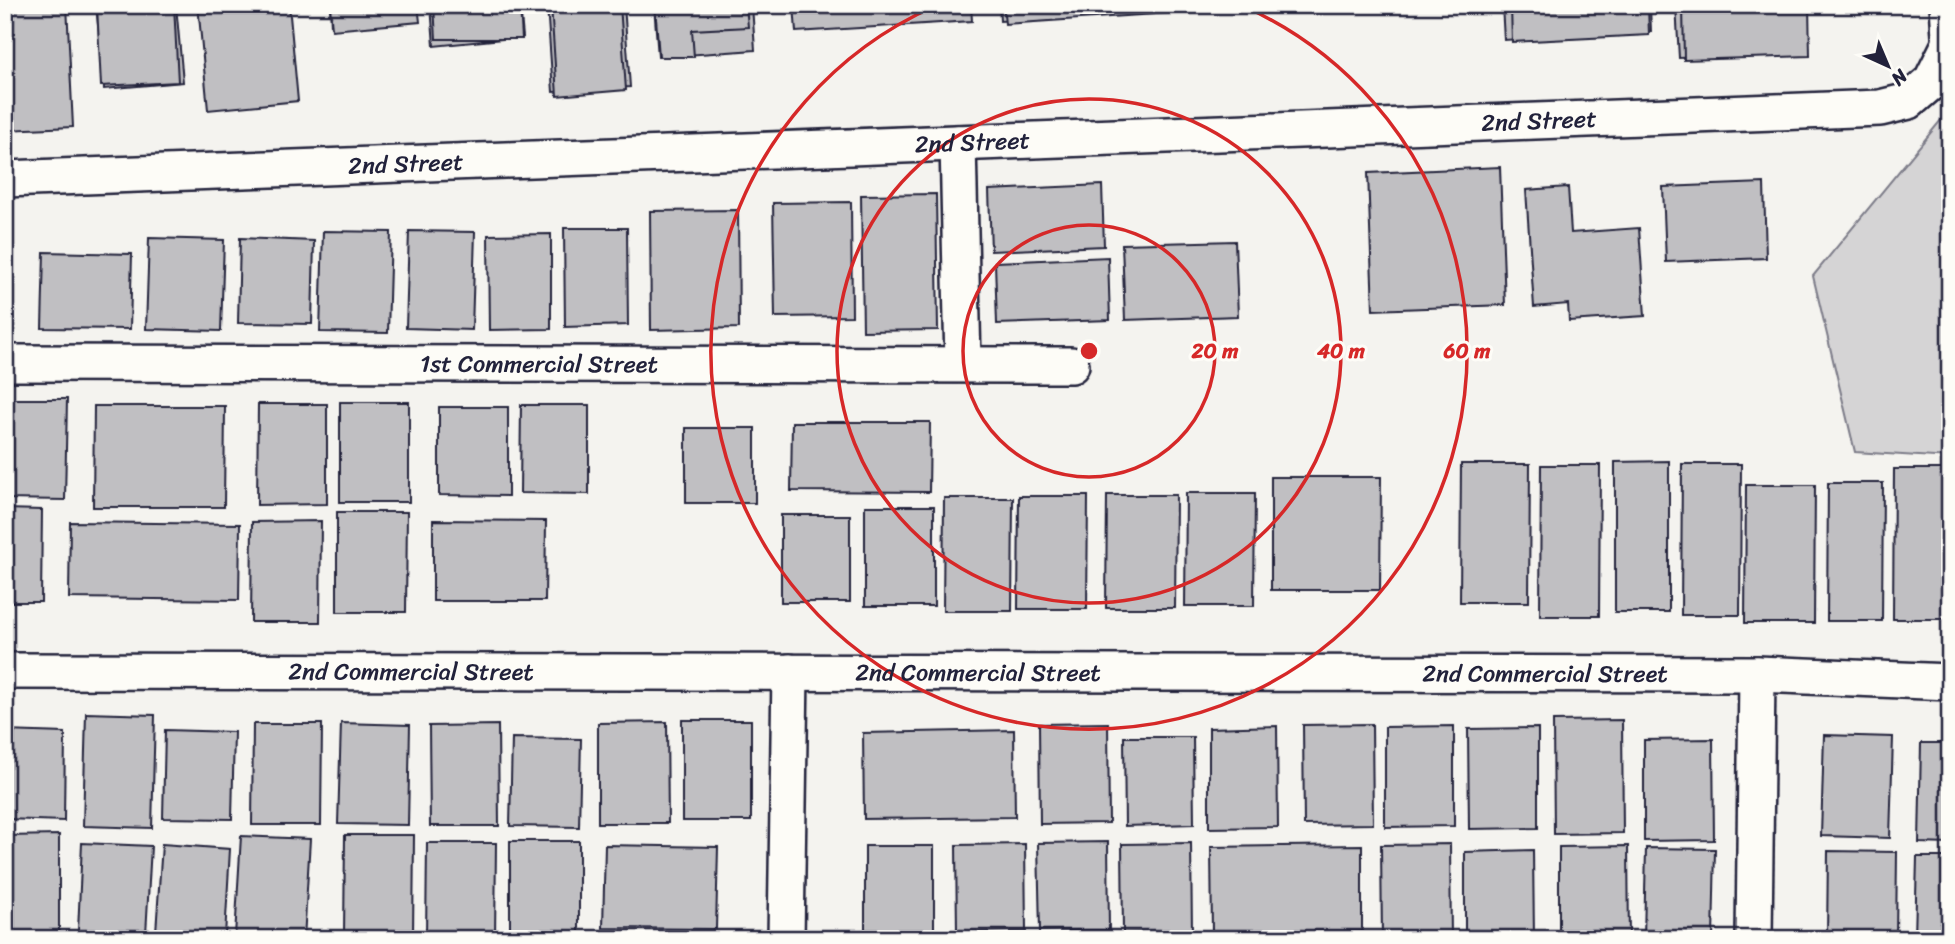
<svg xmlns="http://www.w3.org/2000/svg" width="1955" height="944" font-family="Sriracha,sans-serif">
<rect width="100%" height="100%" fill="#f4f3ef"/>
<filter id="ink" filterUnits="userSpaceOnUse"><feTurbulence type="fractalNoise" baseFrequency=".0143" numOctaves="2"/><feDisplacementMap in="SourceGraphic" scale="14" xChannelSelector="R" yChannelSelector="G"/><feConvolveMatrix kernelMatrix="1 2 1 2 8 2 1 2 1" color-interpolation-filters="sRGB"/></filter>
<g filter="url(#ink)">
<!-- green -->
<polygon fill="#d5d4d5" stroke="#7c7b88" stroke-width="2" points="1950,109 1950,458 1855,452 1813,276"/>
<!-- building -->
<g fill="#c0bfc2" stroke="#22223b" stroke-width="2">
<polygon points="5,5 65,5 70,120 5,123"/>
<polygon points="5,5 67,5 73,127 5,130"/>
<polygon points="96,5 176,5 183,82 104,89"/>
<polygon points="97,5 174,5 178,82 101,86"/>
<polygon points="198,5 289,5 298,101 208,110"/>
<polygon points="330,5 409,5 410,22 331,27"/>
<polygon points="330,5 418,5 420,22 332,30"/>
<polygon points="431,5 520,5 523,37 434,46"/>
<polygon points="434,5 520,5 522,39 436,39"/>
<polygon points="547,5 624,5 630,87 553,92"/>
<polygon points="551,5 620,5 626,90 557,96"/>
<polygon points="654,5 752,5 755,50 658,57"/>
<polygon points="655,5 746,5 748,27 692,30 694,57 659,57"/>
<polygon points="794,5 971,5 972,21 796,32"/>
<polygon points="999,5 1180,5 1180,10 1000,21"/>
<polygon points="1003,5 1185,5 1185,12 1005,24"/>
<polygon points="1502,5 1650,5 1651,32 1504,40"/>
<polygon points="1511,5 1648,5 1649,35 1512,42"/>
<polygon points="1676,5 1802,5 1804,52 1679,58"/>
<polygon points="1683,5 1809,5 1810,56 1684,60"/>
<polygon points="1500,167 1505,305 1373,310 1368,173"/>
<polygon points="1764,183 1766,258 1666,262 1663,187"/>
<polygon points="1102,185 1104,246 991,251 989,190"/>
<polygon points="1568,187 1571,233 1639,228 1645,316 1569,321 1568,304 1534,307 1526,190"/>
<polygon points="936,194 938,330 863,331 861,195"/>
<polygon points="851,202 852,316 775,317 773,203"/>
<polygon points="738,210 739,328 651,330 650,211"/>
<polygon points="564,228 627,228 628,325 565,327"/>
<polygon points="323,231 391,232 388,333 320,332"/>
<polygon points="409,231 475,232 472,330 406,328"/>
<polygon points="551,234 551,329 489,330 488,235"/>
<polygon points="149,238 224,240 221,331 146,329"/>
<polygon points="240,238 314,241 312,324 238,323"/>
<polygon points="1235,241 1238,316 1125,320 1122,244"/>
<polygon points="44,252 132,254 130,329 42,328"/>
<polygon points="1108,257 1110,320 997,324 995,262"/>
<polygon points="5,399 67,399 65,500 5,499"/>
<rect x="340" y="402" width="69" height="100"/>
<polygon points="258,404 327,404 327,504 257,505"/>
<polygon points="521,405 589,405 589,494 520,493"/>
<polygon points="94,406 225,406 224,507 93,507"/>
<polygon points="439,407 508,407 508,496 439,495"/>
<polygon points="792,422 930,422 929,492 791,491"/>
<rect x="686" y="428" width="69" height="75"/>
<polygon points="1669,461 1669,612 1615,612 1615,462"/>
<polygon points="1461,464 1530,464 1529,602 1460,602"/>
<polygon points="1682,464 1741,464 1740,615 1681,615"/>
<polygon points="1541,465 1600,465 1599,616 1540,616"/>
<polygon points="1894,469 1949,469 1947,619 1893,619"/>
<polygon points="1271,477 1381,477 1380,590 1271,590"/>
<polygon points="1828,483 1883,483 1882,621 1827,621"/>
<polygon points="1746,485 1815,485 1814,623 1745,623"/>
<polygon points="1186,493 1255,493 1254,606 1185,606"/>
<polygon points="1107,495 1176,495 1175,608 1106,608"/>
<polygon points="1019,496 1088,496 1087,609 1018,609"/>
<polygon points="944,498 1013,498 1012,611 943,611"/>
<rect x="865" y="506" width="69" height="100"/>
<polygon points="5,509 42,510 41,602 5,602"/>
<polygon points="337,512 407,512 406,612 337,612"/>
<rect x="781" y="515" width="69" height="87"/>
<polygon points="433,520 546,521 545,601 433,601"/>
<polygon points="321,521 320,622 251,622 252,522"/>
<polygon points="70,522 240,524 239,600 69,598"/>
<polygon points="86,713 155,715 152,828 83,826"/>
<rect x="682" y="720" width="69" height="101"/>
<polygon points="1622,720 1623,833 1554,834 1553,721"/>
<polygon points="667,722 668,823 598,823 598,723"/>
<polygon points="341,723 410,725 408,825 338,824"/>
<polygon points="1108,723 1109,823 1040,824 1039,724"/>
<polygon points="253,724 322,724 321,825 252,825"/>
<polygon points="1372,724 1373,824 1304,825 1303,725"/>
<polygon points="498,725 499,826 430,826 429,726"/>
<polygon points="1277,726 1278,827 1209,828 1209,728"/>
<polygon points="1454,726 1454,826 1385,827 1385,727"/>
<polygon points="1538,728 1538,828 1469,829 1468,729"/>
<polygon points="165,730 234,732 232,819 163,818"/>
<polygon points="1014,730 1015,817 864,819 863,733"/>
<polygon points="5,731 65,733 64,821 5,819"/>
<polygon points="1824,735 1893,737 1890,838 1821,836"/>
<polygon points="1124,737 1193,737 1194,824 1125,826"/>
<polygon points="512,738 581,739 579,827 510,826"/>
<polygon points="1713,739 1714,840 1644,841 1644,740"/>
<polygon points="1921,743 1950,743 1950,844 1919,843"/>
<polygon points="59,835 59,935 5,936 5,836"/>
<polygon points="345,835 414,835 413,936 344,935"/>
<polygon points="241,836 310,839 304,939 235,936"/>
<rect x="510" y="841" width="69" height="98"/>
<polygon points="1108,842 1109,930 1040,931 1038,843"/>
<polygon points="82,843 151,846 146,934 78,931"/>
<polygon points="427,843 496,843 495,939 426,939"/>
<polygon points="1191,843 1192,932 1123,933 1122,844"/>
<polygon points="162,844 230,849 225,936 156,932"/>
<polygon points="1025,844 1026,931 957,932 956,845"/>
<polygon points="1450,844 1451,939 1382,939 1381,845"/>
<polygon points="605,845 718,847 716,929 603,928"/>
<polygon points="1362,845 1362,931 1212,933 1211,847"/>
<rect x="865" y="846" width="69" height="88"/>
<polygon points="1628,846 1629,939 1559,939 1559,847"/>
<polygon points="1646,848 1715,849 1713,939 1644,939"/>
<polygon points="1533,850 1534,939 1465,939 1465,852"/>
<polygon points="1828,851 1897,852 1896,939 1827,939"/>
<polygon points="1917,857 1950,857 1950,939 1915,939"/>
</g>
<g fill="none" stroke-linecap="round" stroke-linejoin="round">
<!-- street casing -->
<g stroke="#22223b" stroke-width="40">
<g id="street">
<polyline points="1948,5 1950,36"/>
<polyline points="958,143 963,364"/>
<path id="s1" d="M 5,179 L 1880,108 L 1909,101 L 1931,82 L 1950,44"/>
<path id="s2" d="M 5,363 L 1071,365"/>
<path id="s3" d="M 5,671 L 1757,674 L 1950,682"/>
<polyline points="786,939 790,672"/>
<polyline points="1754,939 1757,674"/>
</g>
</g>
<!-- street -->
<use href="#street" stroke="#fdfcf7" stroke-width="35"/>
</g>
</g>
<!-- distance rings -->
<g fill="none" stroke="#d62828" stroke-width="3.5">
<circle cx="1089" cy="351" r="126"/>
<circle cx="1089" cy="351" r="252"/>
<path d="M1243 6A378 378 0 1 1 935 6"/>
</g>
<g text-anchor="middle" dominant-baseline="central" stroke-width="6" stroke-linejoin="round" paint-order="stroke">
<!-- street labels -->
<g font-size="24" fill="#22223b" stroke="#fdfcf7">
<text stroke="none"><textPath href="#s1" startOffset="1535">2nd Street</textPath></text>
<text stroke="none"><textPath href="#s1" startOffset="968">2nd Street</textPath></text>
<text stroke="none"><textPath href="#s1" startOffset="401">2nd Street</textPath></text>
<text stroke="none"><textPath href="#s2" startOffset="534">1st Commercial Street</textPath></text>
<text stroke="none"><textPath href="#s3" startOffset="406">2nd Commercial Street</textPath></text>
<text stroke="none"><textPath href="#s3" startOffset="973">2nd Commercial Street</textPath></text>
<text stroke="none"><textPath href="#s3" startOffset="1540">2nd Commercial Street</textPath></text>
</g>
</g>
<circle cx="1089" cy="351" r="10" fill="#d62828" stroke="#fdfcf7" stroke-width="3.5"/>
<g font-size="21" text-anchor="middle" font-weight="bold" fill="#d62828" stroke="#fdfcf7" stroke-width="6" stroke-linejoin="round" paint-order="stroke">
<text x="1215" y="358">20 m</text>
<text x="1341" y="358">40 m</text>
<text x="1467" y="358">60 m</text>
</g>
<!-- margin -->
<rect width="1955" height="944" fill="none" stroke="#fdfcf7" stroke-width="28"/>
<rect x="14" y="14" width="1927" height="916" fill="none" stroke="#22223b" stroke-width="2.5" filter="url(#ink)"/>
<!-- north arrow -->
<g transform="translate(1888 66) rotate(136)" stroke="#fdfcf7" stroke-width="5" paint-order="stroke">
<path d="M0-5L12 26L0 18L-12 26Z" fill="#22223b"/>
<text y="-10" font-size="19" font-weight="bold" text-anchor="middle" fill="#22223b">N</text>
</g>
</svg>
